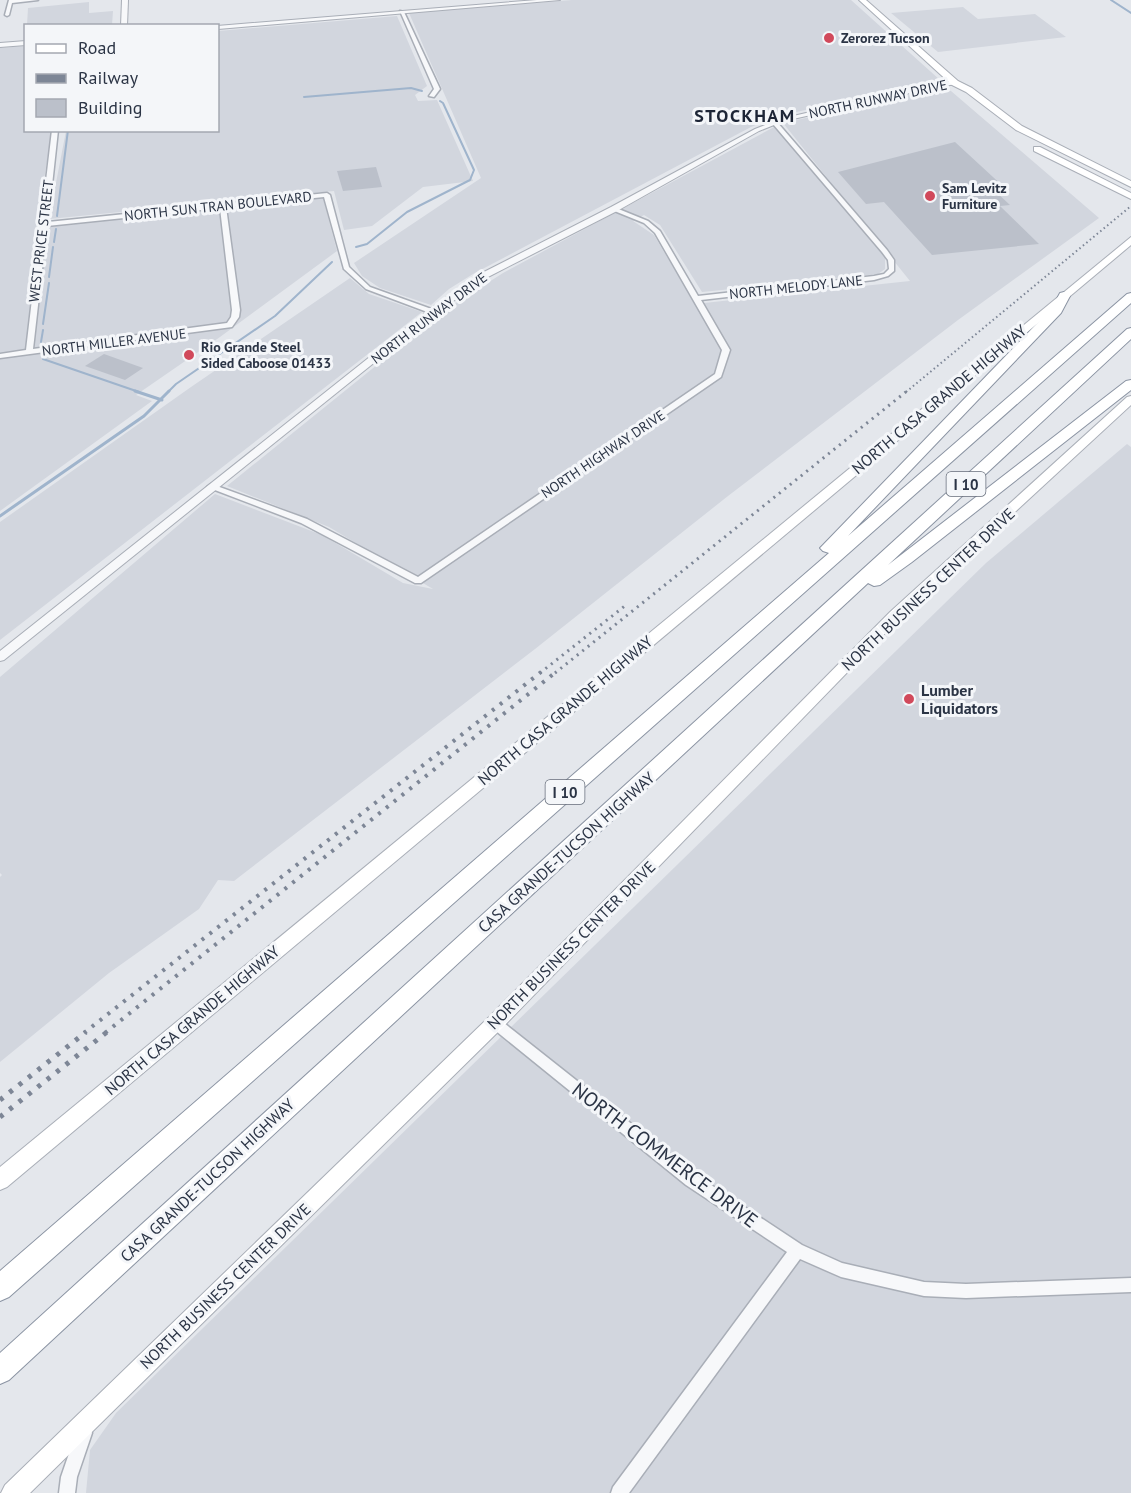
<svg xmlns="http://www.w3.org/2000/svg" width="1131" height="1493" font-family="'PT Sans',sans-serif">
<rect width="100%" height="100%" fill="#e4e7ec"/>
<!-- built -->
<g fill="#d2d6de">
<polygon points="572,0 851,0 940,80 774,117 751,127 473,274 449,289 431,305 380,288 362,276 354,263 481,178 409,13"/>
<polygon points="89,2 89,13 113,11 112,25 27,25 28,8"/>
<polygon points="963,7 978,19 1035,14 1066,37 938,52 891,13"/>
<polygon points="397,16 427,86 415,95 418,101 437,100 473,181 423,187 372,226 344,230 334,191 49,219 66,131 218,130 218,31"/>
<polygon points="25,46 26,130 52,131 36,228 323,198 337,251 220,337 136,395 152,401 0,511 0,48"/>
<polygon points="941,88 951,91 1099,218 958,320 728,496 535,649 234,881 218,880 199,909 109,973 0,1062 0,877 2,875 0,873 0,677 215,494 322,535 403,583 433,589 329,527 227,486 445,310 503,273 774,127 885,256 885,269 878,274 702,292 660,225 644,215 633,221 654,235 695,304 910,281 783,123"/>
<polygon points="350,278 369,294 422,312 0,640 0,522 191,387"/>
<polygon points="1127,444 1131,447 1131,1493 86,1493 90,1450 116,1413 986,563"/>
</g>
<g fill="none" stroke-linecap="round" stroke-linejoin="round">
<!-- stream-far1 -->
<g stroke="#9fb4cc" stroke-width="2">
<polyline points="1111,0 1131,13"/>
<polyline points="304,97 411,88 422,91"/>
<polyline points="57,216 68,130"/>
<polyline points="54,242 56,229"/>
<polyline points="356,247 367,244 407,212 470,180 474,170 443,103 440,101"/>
<polyline points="49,277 53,247"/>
<polyline points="43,324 49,283"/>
<polyline points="41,342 43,330"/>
<polyline points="43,359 139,392"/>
<polyline points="168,392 176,384 275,316 332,262"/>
</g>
<!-- stream -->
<g stroke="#9fb4cc" stroke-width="3">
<polyline points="135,391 162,400"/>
<polyline points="0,516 144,416 169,391"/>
</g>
</g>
<!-- building -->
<g fill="#bbc0ca">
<polygon points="955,142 1006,189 995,191 1010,205 1000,206 1039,244 932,255 884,202 866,204 838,172"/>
<polygon points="376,167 382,187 343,191 337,171"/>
<polygon points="104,354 143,368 125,380 85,366"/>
</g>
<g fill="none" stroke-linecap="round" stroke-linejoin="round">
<!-- minor casing -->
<g stroke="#a9aeb7" stroke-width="3">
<g id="minor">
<polygon points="9,0 38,0 12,3 9,15 7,16 5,15"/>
<polygon points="400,11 404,12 440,89 434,97 429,96 434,89"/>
<polygon points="773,122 777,122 887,250 894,260 894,271 888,276 874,280 701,300 730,350 721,377 421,583 415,583 301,523 207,487 211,484 214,485 307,519 418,577 715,374 722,350 655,233 644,223 612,210 612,208 616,208 648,221 660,231 698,296 874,276 884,274 889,269 888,260 882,252 773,124"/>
<path d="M 52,130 L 58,130 L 48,222 L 327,193 L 330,195 L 349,267 L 370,287 L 437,311 L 430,313 L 366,289 L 344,269 L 324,197 L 226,207 L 240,310 L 239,317 L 232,327 L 0,358 L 0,354 L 26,350 ZM 220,208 L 232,310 L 231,317 L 227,323 L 33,349 L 47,226 Z"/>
<polygon points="495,1017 499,1019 696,1175 802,1245 842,1263 924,1282 966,1284 1131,1278 1131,1292 966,1298 924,1296 841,1277 800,1259 629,1493 611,1493 613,1487 787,1252 686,1185 491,1027 489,1023 491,1019"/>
<polygon points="84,1425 90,1427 92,1433 77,1477 75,1493 59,1493 61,1477 76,1433 78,1427"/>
</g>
</g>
<!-- tertiary casing -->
<g stroke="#a9aeb7" stroke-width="2">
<g id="tertiary">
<polygon points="122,0 128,0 127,26 121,26"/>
<polygon points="537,0 560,0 218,29 217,26"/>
<polygon points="26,41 26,45 0,47 0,43"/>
<polygon points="955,81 957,84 937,87 784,121 759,131 617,211 486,278 436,313 4,660 0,661 0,651 430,309 480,274 611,207 755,129 780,119 937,83"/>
</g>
</g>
<!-- secondary casing -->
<g stroke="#a9aeb7" stroke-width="2">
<g id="secondary">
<polygon points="859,0 866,0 958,81 972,88 1022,126 1131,181 1131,187 1016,130 966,92 952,85"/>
<polygon points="1034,147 1040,147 1131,193 1131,199 1034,151"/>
<polygon points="1131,237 1131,245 7,1187 0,1190 0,1167"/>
<polygon points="1131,396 1131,405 900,618 501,1029 30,1493 1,1493 5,1485 489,1017 890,612 1127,397"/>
</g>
</g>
<!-- motorway casing -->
<g stroke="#8b94a3" stroke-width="2">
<g id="motorway">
<polygon points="1064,292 1070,296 1061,313 848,536 1127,294 1131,293 1131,303 9,1297 0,1301 0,1271 829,553 823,551 820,548 823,545 1052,308 1060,293"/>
<polygon points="1131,328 1131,339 888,565 1126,381 1131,380 1131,390 912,562 880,585 874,586 868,583 9,1380 0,1384 0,1353 1127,329"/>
</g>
</g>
<!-- minor -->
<use href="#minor" fill="#f7f8fa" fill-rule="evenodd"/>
<!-- tertiary -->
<use href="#tertiary" fill="#f7f8fa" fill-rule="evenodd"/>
<!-- secondary -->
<use href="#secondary" fill="#fff" fill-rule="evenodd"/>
<!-- motorway -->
<use href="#motorway" fill="#fff" fill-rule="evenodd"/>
<!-- rail-far3 -->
<g stroke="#7d8696" stroke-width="2" stroke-dasharray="1.5 3" stroke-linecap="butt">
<polyline points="183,358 194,351"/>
<polyline points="906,392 1131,206"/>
</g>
<!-- rail-far2 -->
<g stroke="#7d8696" stroke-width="3" stroke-dasharray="2 5" stroke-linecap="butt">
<polyline points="540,673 626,605"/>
<polyline points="555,673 907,391"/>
</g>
<!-- rail-far1 -->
<g stroke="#7d8696" stroke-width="4" stroke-dasharray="3 7" stroke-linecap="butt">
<polyline points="84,1033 541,672"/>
<polyline points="105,1033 556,672"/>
</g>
<!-- rail -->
<g stroke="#7d8696" stroke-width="5" stroke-dasharray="4 8" stroke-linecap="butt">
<polyline points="0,1100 86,1032"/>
<polyline points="0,1117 107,1032"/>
</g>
</g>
<!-- markers -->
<g fill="#d1495b" stroke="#f4f6f9" stroke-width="2">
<circle cx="829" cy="38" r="6"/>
<circle cx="930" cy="196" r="6"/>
<circle cx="189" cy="355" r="6"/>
<circle cx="909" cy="699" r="6"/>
</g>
<g text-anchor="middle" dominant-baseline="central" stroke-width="6" stroke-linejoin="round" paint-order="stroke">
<!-- far-poi labels -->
<g font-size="14" font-weight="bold" fill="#2b3445" stroke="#f4f6f9" text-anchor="start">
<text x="841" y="38">Zerorez Tucson</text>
<text x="942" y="188">Sam Levitz<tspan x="942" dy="16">Furniture</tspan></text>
<text x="201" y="347">Rio Grande Steel<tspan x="201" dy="16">Sided Caboose 01433</tspan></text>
</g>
<!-- far-street labels -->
<g font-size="14" fill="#2b3445" stroke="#f4f6f9">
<text transform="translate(878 99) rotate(-12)">NORTH RUNWAY DRIVE</text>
<text transform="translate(218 206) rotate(-6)">NORTH SUN TRAN BOULEVARD</text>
<text transform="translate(41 241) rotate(-83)">WEST PRICE STREET</text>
<text transform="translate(796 287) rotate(-6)">NORTH MELODY LANE</text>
<text transform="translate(429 318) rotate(-37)">NORTH RUNWAY DRIVE</text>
<text transform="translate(114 342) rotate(-7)">NORTH MILLER AVENUE</text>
<text transform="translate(603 454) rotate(-34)">NORTH HIGHWAY DRIVE</text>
</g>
<!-- shield labels -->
<g fill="#f4f6f9" stroke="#676e7b" stroke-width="1.5">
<rect x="946.5" y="472" width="39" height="24" rx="4.5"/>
<rect x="545.5" y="780" width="39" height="24" rx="4.5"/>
</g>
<g font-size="15" font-weight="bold" fill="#2b3445">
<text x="966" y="484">I 10</text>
<text x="565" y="792">I 10</text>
</g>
<!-- street labels -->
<g font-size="16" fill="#2b3445" stroke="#f4f6f9">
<text transform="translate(939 399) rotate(-40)">NORTH CASA GRANDE HIGHWAY</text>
<text transform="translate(928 589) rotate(-43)">NORTH BUSINESS CENTER DRIVE</text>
<text transform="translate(565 710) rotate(-40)">NORTH CASA GRANDE HIGHWAY</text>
<text transform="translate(566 852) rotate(-42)">CASA GRANDE-TUCSON HIGHWAY</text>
<text transform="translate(571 945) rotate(-45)">NORTH BUSINESS CENTER DRIVE</text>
<text transform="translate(192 1020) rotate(-40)">NORTH CASA GRANDE HIGHWAY</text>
<text transform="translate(207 1180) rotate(-43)">CASA GRANDE-TUCSON HIGHWAY</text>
<text transform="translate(225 1286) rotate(-44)">NORTH BUSINESS CENTER DRIVE</text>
</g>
<!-- poi labels -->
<g font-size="16" font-weight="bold" fill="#2b3445" stroke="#f4f6f9" text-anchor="start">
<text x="921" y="690">Lumber<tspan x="921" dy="18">Liquidators</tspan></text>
</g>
<!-- far-district labels -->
<g font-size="18" font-weight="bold" letter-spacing="1.5" fill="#1d2536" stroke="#f4f6f9">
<text x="745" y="115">STOCKHAM</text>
</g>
<!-- near-street labels -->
<g font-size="20" fill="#2b3445" stroke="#f4f6f9">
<text transform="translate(665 1155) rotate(37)">NORTH COMMERCE DRIVE</text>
</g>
</g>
<!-- legend -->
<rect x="24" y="24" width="195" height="108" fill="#f4f6f9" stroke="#a4a8b1" stroke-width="1.5"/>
<rect x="36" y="44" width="30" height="9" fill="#ffffff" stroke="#a4a8b1" stroke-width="1.5"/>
<text x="78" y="54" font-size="18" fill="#2b3445">Road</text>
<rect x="36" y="74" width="30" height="9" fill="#7d8696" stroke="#a4a8b1" stroke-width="1.5"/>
<text x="78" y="84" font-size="18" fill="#2b3445">Railway</text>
<rect x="36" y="99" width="30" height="18" fill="#bbc0ca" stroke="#a4a8b1" stroke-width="1.5"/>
<text x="78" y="114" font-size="18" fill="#2b3445">Building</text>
</svg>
